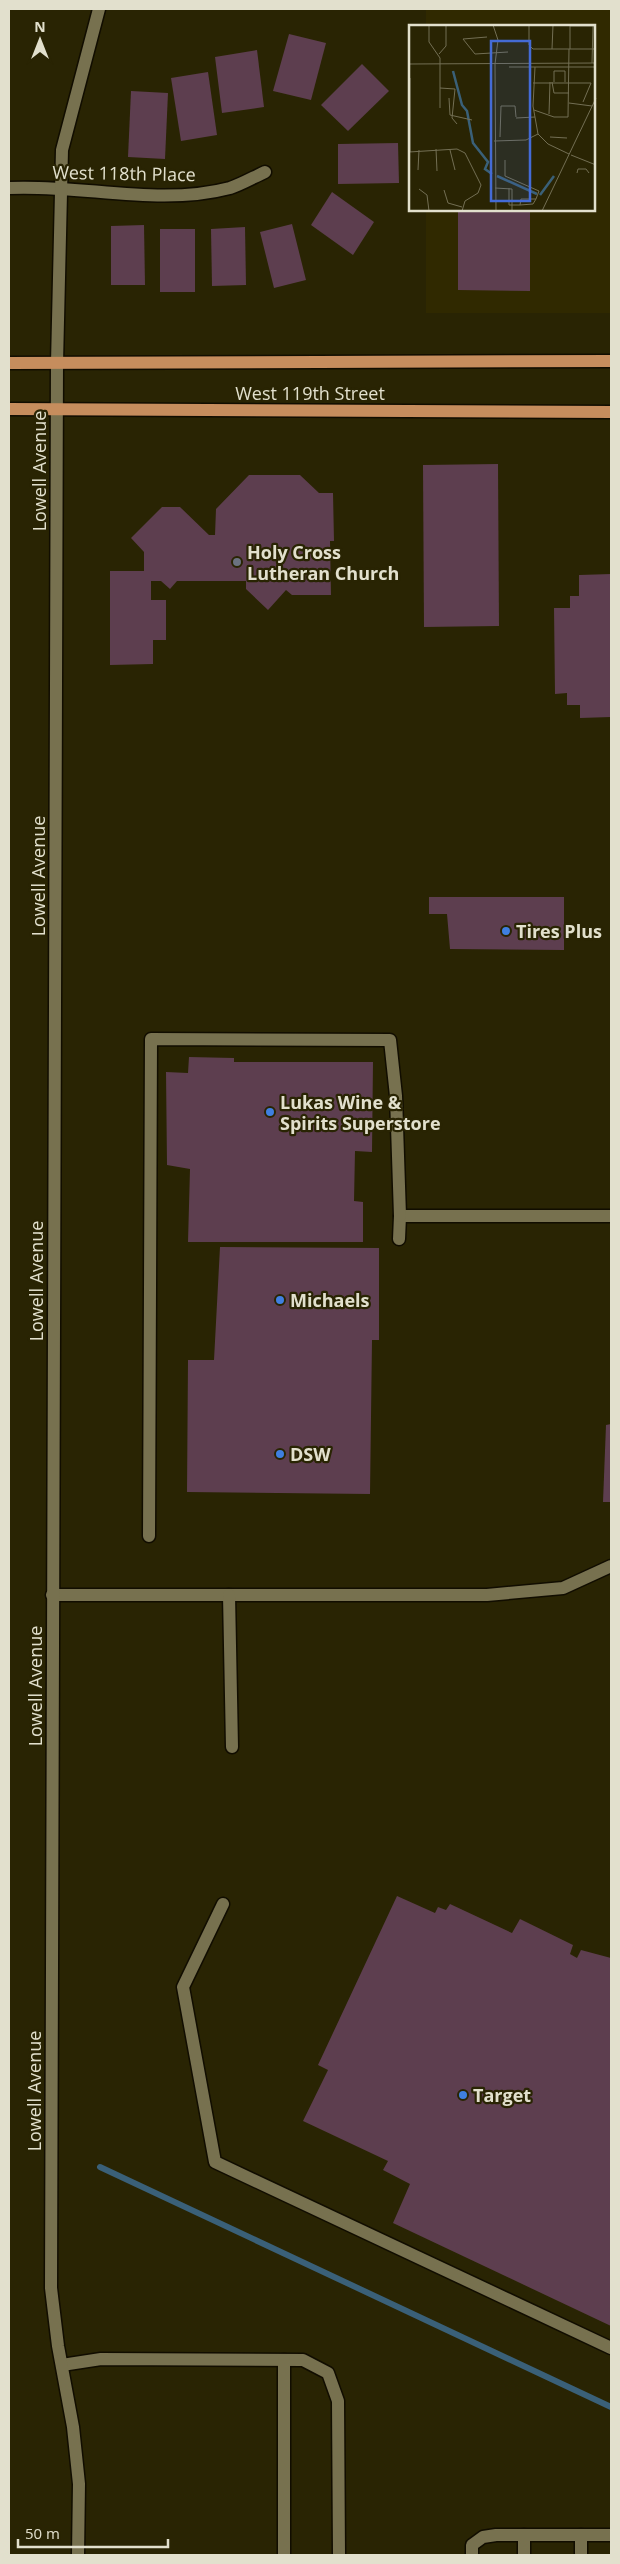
<svg xmlns="http://www.w3.org/2000/svg" width="620" height="2564" font-family="'Open Sans',sans-serif">
<rect width="100%" height="100%" fill="#292403"/>
<!-- built -->
<polygon fill="#302900" points="426,9 611,9 611,313 426,313 426,210 594,210 594,26 426,26"/>
<g fill="none" stroke-linecap="round" stroke-linejoin="round">
<!-- stream -->
<polyline stroke="#3a6078" stroke-width="6" points="100,2167 611,2407"/>
</g>
<!-- building -->
<g fill="#5d3e4f">
<polygon points="289,34 326,43 311,100 273,91"/>
<polygon points="257,50 264,107 222,113 215,57"/>
<polygon points="362,64 389,91 348,131 321,105"/>
<polygon points="208,72 217,135 181,141 171,78"/>
<polygon points="131,91 168,93 165,159 128,157"/>
<polygon points="398,143 399,183 338,184 338,144"/>
<polygon points="332,192 374,222 353,255 311,225"/>
<polygon points="458,210 530,210 530,291 458,290"/>
<polygon points="292,224 306,280 274,288 260,232"/>
<polygon points="144,225 145,285 111,285 111,226"/>
<polygon points="245,227 246,285 212,286 211,229"/>
<rect x="160" y="229" width="35" height="63"/>
<polygon points="498,464 499,626 424,627 423,465"/>
<polygon points="249,475 300,475 319,493 333,493 334,541 330,541 331,595 292,595 286,590 268,610 246,589 246,581 177,581 170,589 161,581 151,581 151,600 166,600 166,640 153,640 153,664 110,665 110,571 144,571 144,552 131,538 162,507 180,507 209,535 215,535 216,509"/>
<polygon points="611,574 611,717 580,718 580,705 567,705 567,693 555,694 554,608 570,608 570,596 579,596 579,575"/>
<polygon points="429,897 564,897 564,950 450,949 447,914 429,914"/>
<polygon points="189,1057 234,1058 234,1062 373,1062 372,1152 355,1151 354,1201 363,1202 363,1242 188,1242 190,1169 167,1165 166,1072 188,1073"/>
<polygon points="220,1247 379,1248 379,1340 372,1340 370,1494 187,1492 188,1360 214,1360"/>
<polygon points="611,1424 611,1502 603,1502 606,1425"/>
<polygon points="397,1896 435,1913 438,1907 446,1910 450,1904 512,1933 520,1919 573,1945 570,1954 577,1958 581,1950 611,1958 611,2326 393,2223 410,2184 383,2170 388,2161 303,2121 328,2070 318,2065"/>
</g>
<g fill="none" stroke-linecap="round" stroke-linejoin="round">
<!-- minor casing -->
<g stroke="#110d00" stroke-width="15">
<g id="minor">
<path d="M 9,188 C 82,184 158,207 230,188 C 242,184 254,177 265,172"/>
<polyline points="399,1239 400,1216 611,1216"/>
<polyline points="149,1536 151,1039 390,1040 396,1096 400,1216"/>
<polyline points="52,1595 487,1595 563,1588 611,1566"/>
<polyline points="229,1595 232,1747"/>
<polyline points="223,1904 183,1987 215,2162 611,2348"/>
<polyline points="62,2365 101,2359 303,2360 328,2373 338,2401 339,2555"/>
<polyline points="524,2535 524,2555"/>
<polyline points="581,2535 581,2555"/>
<polyline points="78,2555 79,2484 73,2427 58,2346 51,2288 57,363 62,150 99,9"/>
<polyline points="284,2555 284,2360"/>
<polyline points="472,2555 472,2545 483,2537 496,2535 611,2535"/>
</g>
</g>
<!-- major casing -->
<g stroke="#110d00" stroke-width="15">
<g id="major">
<polyline points="9,363 611,361"/>
<polyline points="9,409 611,412"/>
</g>
</g>
<!-- minor -->
<use href="#minor" stroke="#77714f" stroke-width="12"/>
<!-- major -->
<use href="#major" stroke="#c68d5d" stroke-width="12"/>
</g>
<!-- markers -->
<circle fill="#6b7280" stroke="#292403" stroke-width="2" cx="237" cy="562" r="5"/>
<g fill="#3f7fe0" stroke="#292403" stroke-width="2">
<circle cx="506" cy="931" r="5"/>
<circle cx="270" cy="1112" r="5"/>
<circle cx="280" cy="1300" r="5"/>
<circle cx="280" cy="1454" r="5"/>
<circle cx="463" cy="2095" r="5"/>
</g>
<g text-anchor="middle" dominant-baseline="central" stroke-width="4.5" stroke-linejoin="round" paint-order="stroke">
<!-- street labels -->
<g font-size="18" fill="#e2e0cd" stroke="#292403">
<text transform="translate(124 173) rotate(1)">West 118th Place</text>
<text x="310" y="393">West 119th Street</text>
<text transform="translate(39 471) rotate(-90)">Lowell Avenue</text>
<text transform="translate(38 876) rotate(-90)">Lowell Avenue</text>
<text transform="translate(36 1281) rotate(-90)">Lowell Avenue</text>
<text transform="translate(35 1686) rotate(-90)">Lowell Avenue</text>
<text transform="translate(34 2091) rotate(-90)">Lowell Avenue</text>
</g>
<!-- poi labels -->
<g font-size="18" font-weight="bold" fill="#e2e0cd" stroke="#292403" text-anchor="start">
<text x="247" y="552">Holy Cross<tspan x="247" dy="21">Lutheran Church</tspan></text>
<text x="516" y="931">Tires Plus</text>
<text x="280" y="1102">Lukas Wine &amp;<tspan x="280" dy="21">Spirits Superstore</tspan></text>
<text x="290" y="1300">Michaels</text>
<text x="290" y="1454">DSW</text>
<text x="473" y="2095">Target</text>
</g>
</g>
<!-- overview -->
<g transform="translate(409 25)">
<rect width="186" height="186" fill="#292403"/>
<path fill="none" stroke="#3a6078" stroke-width="2.5" d="M 44,46 L 53,80 L 58,86 L 64,118 L 79,137 L 76,144 L 83,149M 88,151 L 128,169M 131,170 L 145,151"/>
<path fill="none" stroke="#736f54" stroke-width="1" d="M 20,0 L 20,17 L 31,33 L 31,83M 84,0 L 89,15 L 86,39 L 87,186M 120,0 L 120,20 L 124,24 L 187,24M 161,1 L 185,1M 54,14 L 66,29 L 99,27M 54,14 L 78,12M 143,24 L 144,0M 161,24 L 161,0M 30,29 L 37,21 L 37,0M 183,38 L 184,0M 0,39 L 187,38M 100,42 L 187,42M 126,42 L 124,81 L 129,109 L 139,119 L 160,129M 143,57 L 145,68 L 160,68M 145,57 L 145,46 L 156,46 L 156,57M 124,58 L 182,58 L 174,77M 31,63 L 46,64 L 43,93 L 48,99M 40,73 L 41,90 L 63,95M 160,78 L 183,81M 125,85 L 145,92 L 159,92 L 160,24M 140,89 L 141,57M 107,93 L 126,92M 91,112 L 92,81 L 106,81 L 107,92M 141,112 L 158,113M 85,116 L 117,115 L 129,109M 27,124 L 28,146M 41,125 L 46,145M 0,127 L 48,124 L 56,128 L 72,160 L 69,168 L 56,176 L 53,186M 1,127 L 1,53M 162,130 L 187,140M 96,135 L 96,151 L 130,166 L 127,174 L 112,174 L 111,180 L 100,180 L 100,163M 9,145 L 10,125M 168,148 L 169,144 L 177,144 L 180,148M 86,163 L 103,164 L 103,186M 10,164 L 18,170 L 20,186M 35,165 L 39,178 L 53,182M 111,180 L 124,179 L 127,174M 133,186 L 187,73"/>
<path fill="#446bd6" fill-opacity="0.15" stroke="#446bd6" stroke-width="2.5" d="M 82,16 L 121,16 L 121,176 L 82,176 Z"/>
<rect width="186" height="186" fill="none" stroke="#e2e0cd" stroke-width="2.5"/>
</g>
<!-- border -->
<rect width="620" height="2564" fill="none" stroke="#e2e0cd" stroke-width="20"/>
<!-- north arrow -->
<g transform="translate(40 40)" stroke="#292403" stroke-width="4" paint-order="stroke">
<path d="M0-4L9 19L0 12L-9 19Z" fill="#e2e0cd"/>
<text y="-8" font-size="14" font-weight="bold" text-anchor="middle" fill="#e2e0cd">N</text>
</g>
<!-- scale -->
<path d="M18 2539v8h150v-8" fill="none" stroke="#e2e0cd" stroke-width="2.5"/>
<text x="25" y="2539" font-size="15" fill="#e2e0cd" stroke="#292403" stroke-width="4" paint-order="stroke">50 m</text>
</svg>
